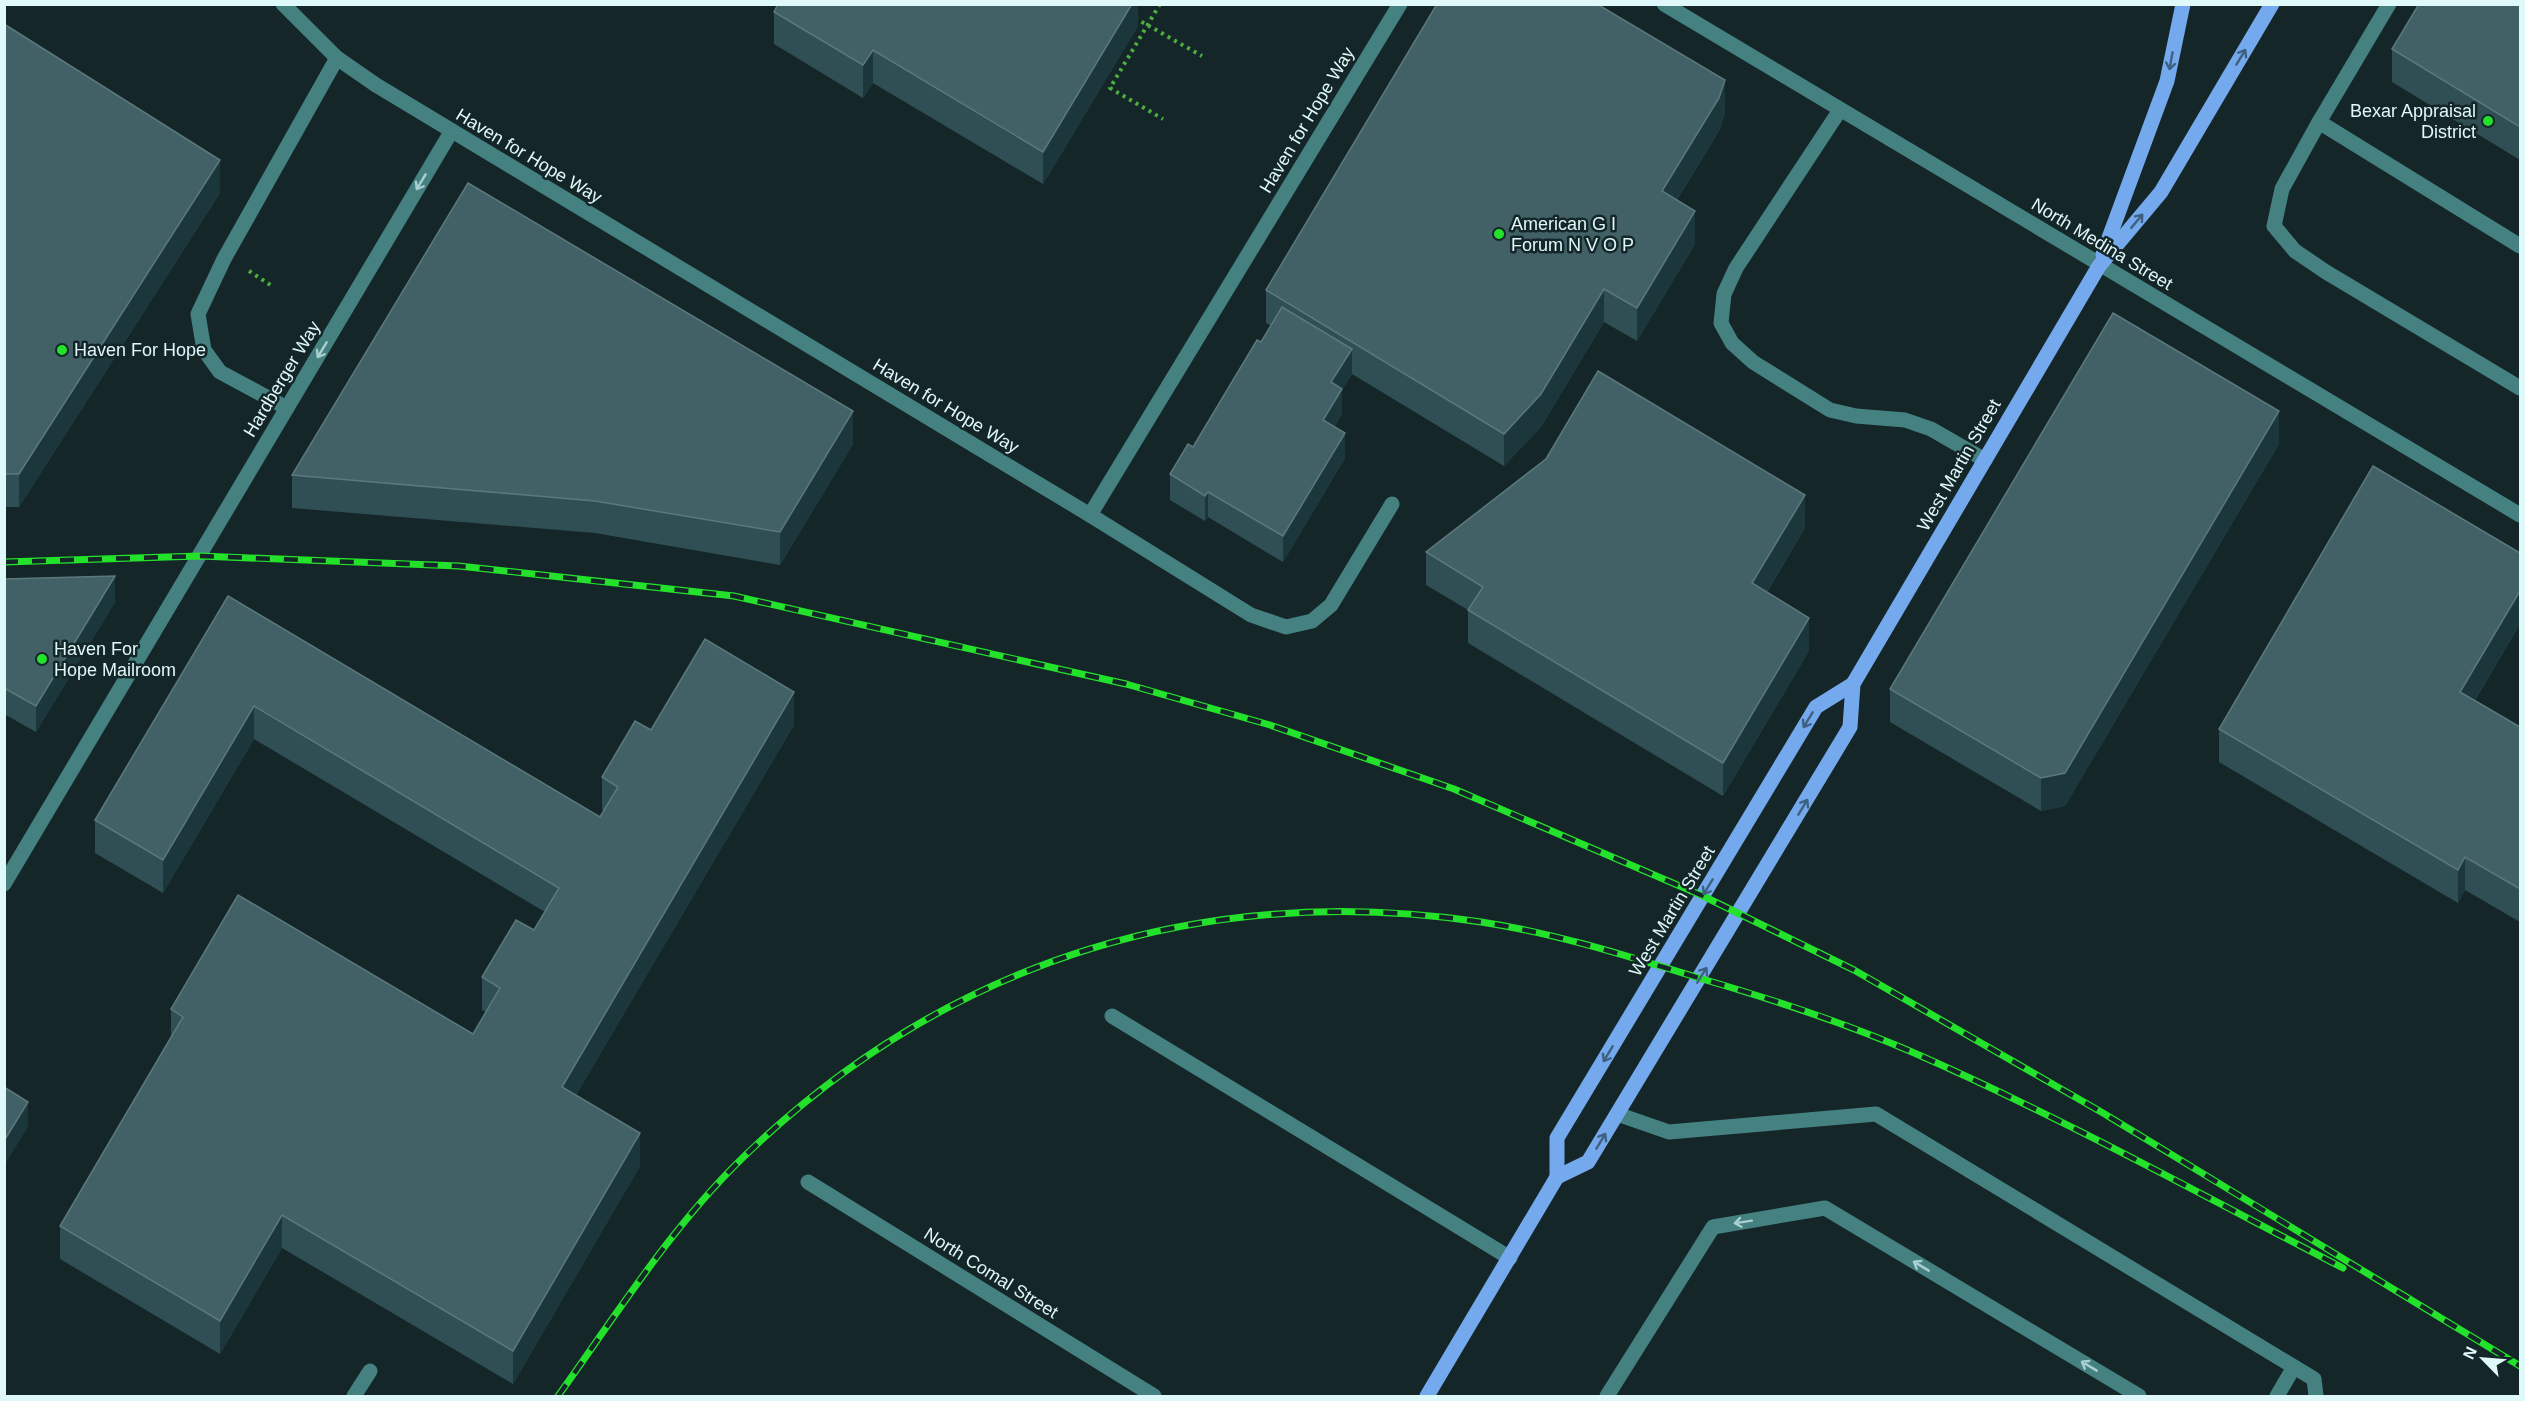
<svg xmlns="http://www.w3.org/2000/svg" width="2525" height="1401" font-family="Arial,sans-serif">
<rect width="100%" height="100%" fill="#142628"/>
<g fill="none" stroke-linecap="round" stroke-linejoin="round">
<!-- path -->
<g stroke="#4ead41" stroke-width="4" stroke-dasharray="3 4.5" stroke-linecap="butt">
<polyline points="1160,4 1110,88 1163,119"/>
<polyline points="1135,18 1202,56"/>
<polyline points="249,271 272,286"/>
</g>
<!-- minor -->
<g stroke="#458180" stroke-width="15">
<polyline points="283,4 337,58 376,85 1090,515 1251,615 1286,627 1312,621 1331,605 1392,504"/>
<polyline points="1664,4 2520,515"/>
<polyline points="2389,4 2319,122 2520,246"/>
<polyline points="1840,110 1736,268 1724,294 1721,323 1732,343 1753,362 1830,410 1856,416 1905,420 1931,429 1985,460"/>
<polyline points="2319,122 2282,189 2274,226 2295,251 2326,272 2520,388"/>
<polyline points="287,408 220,372 204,350 198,314 224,259 337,58"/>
<polyline points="1090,515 1400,4"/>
<polyline points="4,884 451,132"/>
<polyline points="1112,1016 1510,1258"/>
<polyline points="1617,1114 1669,1132 1876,1114 2314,1379 2316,1396"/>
<polyline points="808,1182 1154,1396"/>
<polyline points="354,1396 370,1371"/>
<polyline points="1607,1396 1713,1227 1825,1208 2139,1396"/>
<polyline points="2277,1396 2294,1367"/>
</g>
<!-- major -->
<g stroke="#74a9ed" stroke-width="15">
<polyline points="2103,254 2167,81 2183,4"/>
<polyline points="1557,1177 1588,1162 1850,727 1853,684 2099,266 2161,192 2272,4"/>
<polyline points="1427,1396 1557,1177 1557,1138 1816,707 1853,684"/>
</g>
<!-- rail casing -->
<g stroke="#24e22c" stroke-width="7">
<g id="rail">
<polyline points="4,562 200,556 459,566 734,596 1126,684 1270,725 1454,789 1703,896 1854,970 2103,1113 2520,1366"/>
<path d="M 558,1396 C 619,1311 676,1219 754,1147 C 955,958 1209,882 1481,922 C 1555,933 1627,956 1699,978 C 1771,999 1843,1022 1912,1052 C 2059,1116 2200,1194 2343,1268"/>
</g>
</g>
<!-- rail -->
<use href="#rail" stroke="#142628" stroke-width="4.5" stroke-dasharray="14" stroke-linecap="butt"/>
</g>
<!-- wall -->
<g fill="#2f4f54">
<polygon points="1138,4 1138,26 1043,184 873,83 863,98 774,44 774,12"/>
<polygon points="2520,4 2520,160 2392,82 2392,49"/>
<polygon points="4,24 220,193 19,507 4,507"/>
<polygon points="1725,113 1719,131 1677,200 1695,244 1637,341 1604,322 1541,427 1504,466 1352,374 1342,390 1342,414 1334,427 1345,458 1283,562 1208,517 1205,521 1170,500 1170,474 1193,447 1271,326 1266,323 1266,290"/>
<polygon points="853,444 780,565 595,533 292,508 292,475"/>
<polygon points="2279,444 2065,806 2041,811 1890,722 1890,689"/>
<polygon points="1805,528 1767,592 1809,651 1723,796 1468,643 1468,610 1426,585 1426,552"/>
<polygon points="4,579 115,602 36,732 4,714"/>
<polygon points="228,596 600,817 604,811 602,810 602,777 651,730 794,725 576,1095 640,1166 513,1384 282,1248 220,1354 60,1259 60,1226 171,1038 171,1009 473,1034 486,1012 482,1010 482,977 534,930 545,912 254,739 163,893 95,853 95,820"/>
<polygon points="2520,624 2475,700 2520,727 2520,922 2465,890 2458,903 2219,762 2219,729"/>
</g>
<!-- shaded-wall -->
<g fill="#1c373b">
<polygon points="1132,4 1138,4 1138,26 1043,184 1043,152"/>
<polygon points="873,50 873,83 863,98 863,65"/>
<polygon points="1725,80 1725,113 1719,131 1662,224 1662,191"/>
<polygon points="220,160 220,193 19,507 19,474"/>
<polygon points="1695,211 1695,244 1637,341 1637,308"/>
<polygon points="1604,289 1604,322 1541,427 1504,466 1504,434"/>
<polygon points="1352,349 1352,374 1342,390 1342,414 1323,445 1323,420 1331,382"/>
<polygon points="853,411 853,444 780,565 780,532"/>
<polygon points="2279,411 2279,444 2065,806 2041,811 2041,778"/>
<polygon points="1345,433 1345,458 1283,562 1283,536"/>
<polygon points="1208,492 1208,517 1205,521 1205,496"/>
<polygon points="1805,495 1805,528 1752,616 1752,583"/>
<polygon points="115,576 115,602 36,732 36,706"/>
<polygon points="2520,591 2520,624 2460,724 2460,692"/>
<polygon points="1809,618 1809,651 1723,796 1723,763"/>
<polygon points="794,692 794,725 562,1119 562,1087"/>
<polygon points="254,706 254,739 163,893 163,860"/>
<polygon points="2465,857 2465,890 2458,903 2458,870"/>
<polygon points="28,1102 28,1127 4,1166 4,1141"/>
<polygon points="640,1133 640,1166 513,1384 513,1351"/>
<polygon points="282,1215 282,1248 220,1354 220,1321"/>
</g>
<!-- building -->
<g fill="#426166" stroke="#5b797d" stroke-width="1.5">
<polygon points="778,4 1132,4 1043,152 873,50 863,65 774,12"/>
<polygon points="1437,4 1597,4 1725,80 1719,98 1662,191 1695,211 1637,308 1604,289 1541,394 1504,434 1266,290"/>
<polygon points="2419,4 2520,4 2520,127 2392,49"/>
<polygon points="4,24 220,160 19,474 4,474"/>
<polygon points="468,183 853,411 780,532 595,501 292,475"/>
<polygon points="1282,307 1352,349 1331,382 1342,389 1323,420 1345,433 1283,536 1208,492 1205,496 1170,474 1188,444 1193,447 1257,340 1261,342"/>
<polygon points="2113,313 2279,411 2065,773 2041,778 1890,689"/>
<polygon points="1598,371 1805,495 1752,583 1809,618 1723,763 1468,610 1483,587 1426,552 1546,459"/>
<polygon points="2373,466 2520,553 2520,591 2460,692 2520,727 2520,889 2465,857 2458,870 2219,729"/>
<polygon points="115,576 36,706 4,688 4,579"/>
<polygon points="228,596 600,817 618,787 602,777 635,721 651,730 705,639 794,692 562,1087 640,1133 513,1351 282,1215 220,1321 60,1226 183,1017 171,1009 238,895 473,1034 500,988 482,977 516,920 534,930 559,888 254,706 163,860 95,820"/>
<polygon points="4,1087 28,1102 4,1141"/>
</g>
<!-- one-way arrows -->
<defs><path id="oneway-shaft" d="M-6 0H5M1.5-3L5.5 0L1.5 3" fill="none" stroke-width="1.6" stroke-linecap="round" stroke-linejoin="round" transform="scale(1.5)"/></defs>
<g stroke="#3f6181">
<use href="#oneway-shaft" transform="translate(2241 57) rotate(-59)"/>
<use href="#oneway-shaft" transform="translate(2171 61) rotate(100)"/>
<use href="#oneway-shaft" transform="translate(2137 221) rotate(-50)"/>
<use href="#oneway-shaft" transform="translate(1808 720) rotate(121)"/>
<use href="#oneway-shaft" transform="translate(1803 807) rotate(-59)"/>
<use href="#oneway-shaft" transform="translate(1708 887) rotate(121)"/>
<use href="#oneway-shaft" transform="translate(1702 975) rotate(-58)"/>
<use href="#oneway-shaft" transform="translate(1608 1054) rotate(121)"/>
<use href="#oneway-shaft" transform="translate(1601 1141) rotate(-59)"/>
</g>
<g stroke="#a9cfd0">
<use href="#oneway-shaft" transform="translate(421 182) rotate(121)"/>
<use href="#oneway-shaft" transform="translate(322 350) rotate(121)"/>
<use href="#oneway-shaft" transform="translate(1743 1222) rotate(171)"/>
<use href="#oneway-shaft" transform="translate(1921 1266) rotate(-149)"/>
<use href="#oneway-shaft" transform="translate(2089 1366) rotate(-149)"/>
</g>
<!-- markers -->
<g fill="#24e22c" stroke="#142628" stroke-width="2">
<circle cx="2488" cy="121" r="6"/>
<circle cx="1499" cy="234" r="6"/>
<circle cx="62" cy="350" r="6"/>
<circle cx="42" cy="659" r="6"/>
</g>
<g text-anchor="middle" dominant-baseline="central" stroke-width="5" stroke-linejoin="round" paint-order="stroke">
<!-- poi labels -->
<g font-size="18" fill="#dff9fb" stroke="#142628" text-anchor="start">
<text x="2476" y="111" text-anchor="end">Bexar Appraisal<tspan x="2476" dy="21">District</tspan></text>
<text x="1511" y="224">American G I<tspan x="1511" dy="21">Forum N V O P</tspan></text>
<text x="74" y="350">Haven For Hope</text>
<text x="54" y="649">Haven For<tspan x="54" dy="21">Hope Mailroom</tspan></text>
</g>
<!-- street labels -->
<g font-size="18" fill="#dff9fb" stroke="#142628">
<text transform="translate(1307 120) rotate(-59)">Haven for Hope Way</text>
<text transform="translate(529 156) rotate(31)">Haven for Hope Way</text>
<text transform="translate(2102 244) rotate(31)">North Medina Street</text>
<text transform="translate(282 379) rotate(-59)">Hardberger Way</text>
<text transform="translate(946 406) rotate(31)">Haven for Hope Way</text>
<text transform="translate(1959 465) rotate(-60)">West Martin Street</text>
<text transform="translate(1672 911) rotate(-59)">West Martin Street</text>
<text transform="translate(991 1273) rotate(32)">North Comal Street</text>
</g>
</g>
<!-- border -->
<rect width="2525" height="1401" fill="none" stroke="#dff9fb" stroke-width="12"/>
<!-- north arrow -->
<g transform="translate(2483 1359) rotate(295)" stroke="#142628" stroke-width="4.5" paint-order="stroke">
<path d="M0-4.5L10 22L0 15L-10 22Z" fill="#dff9fb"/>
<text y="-9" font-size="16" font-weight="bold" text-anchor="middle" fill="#dff9fb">N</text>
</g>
</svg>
